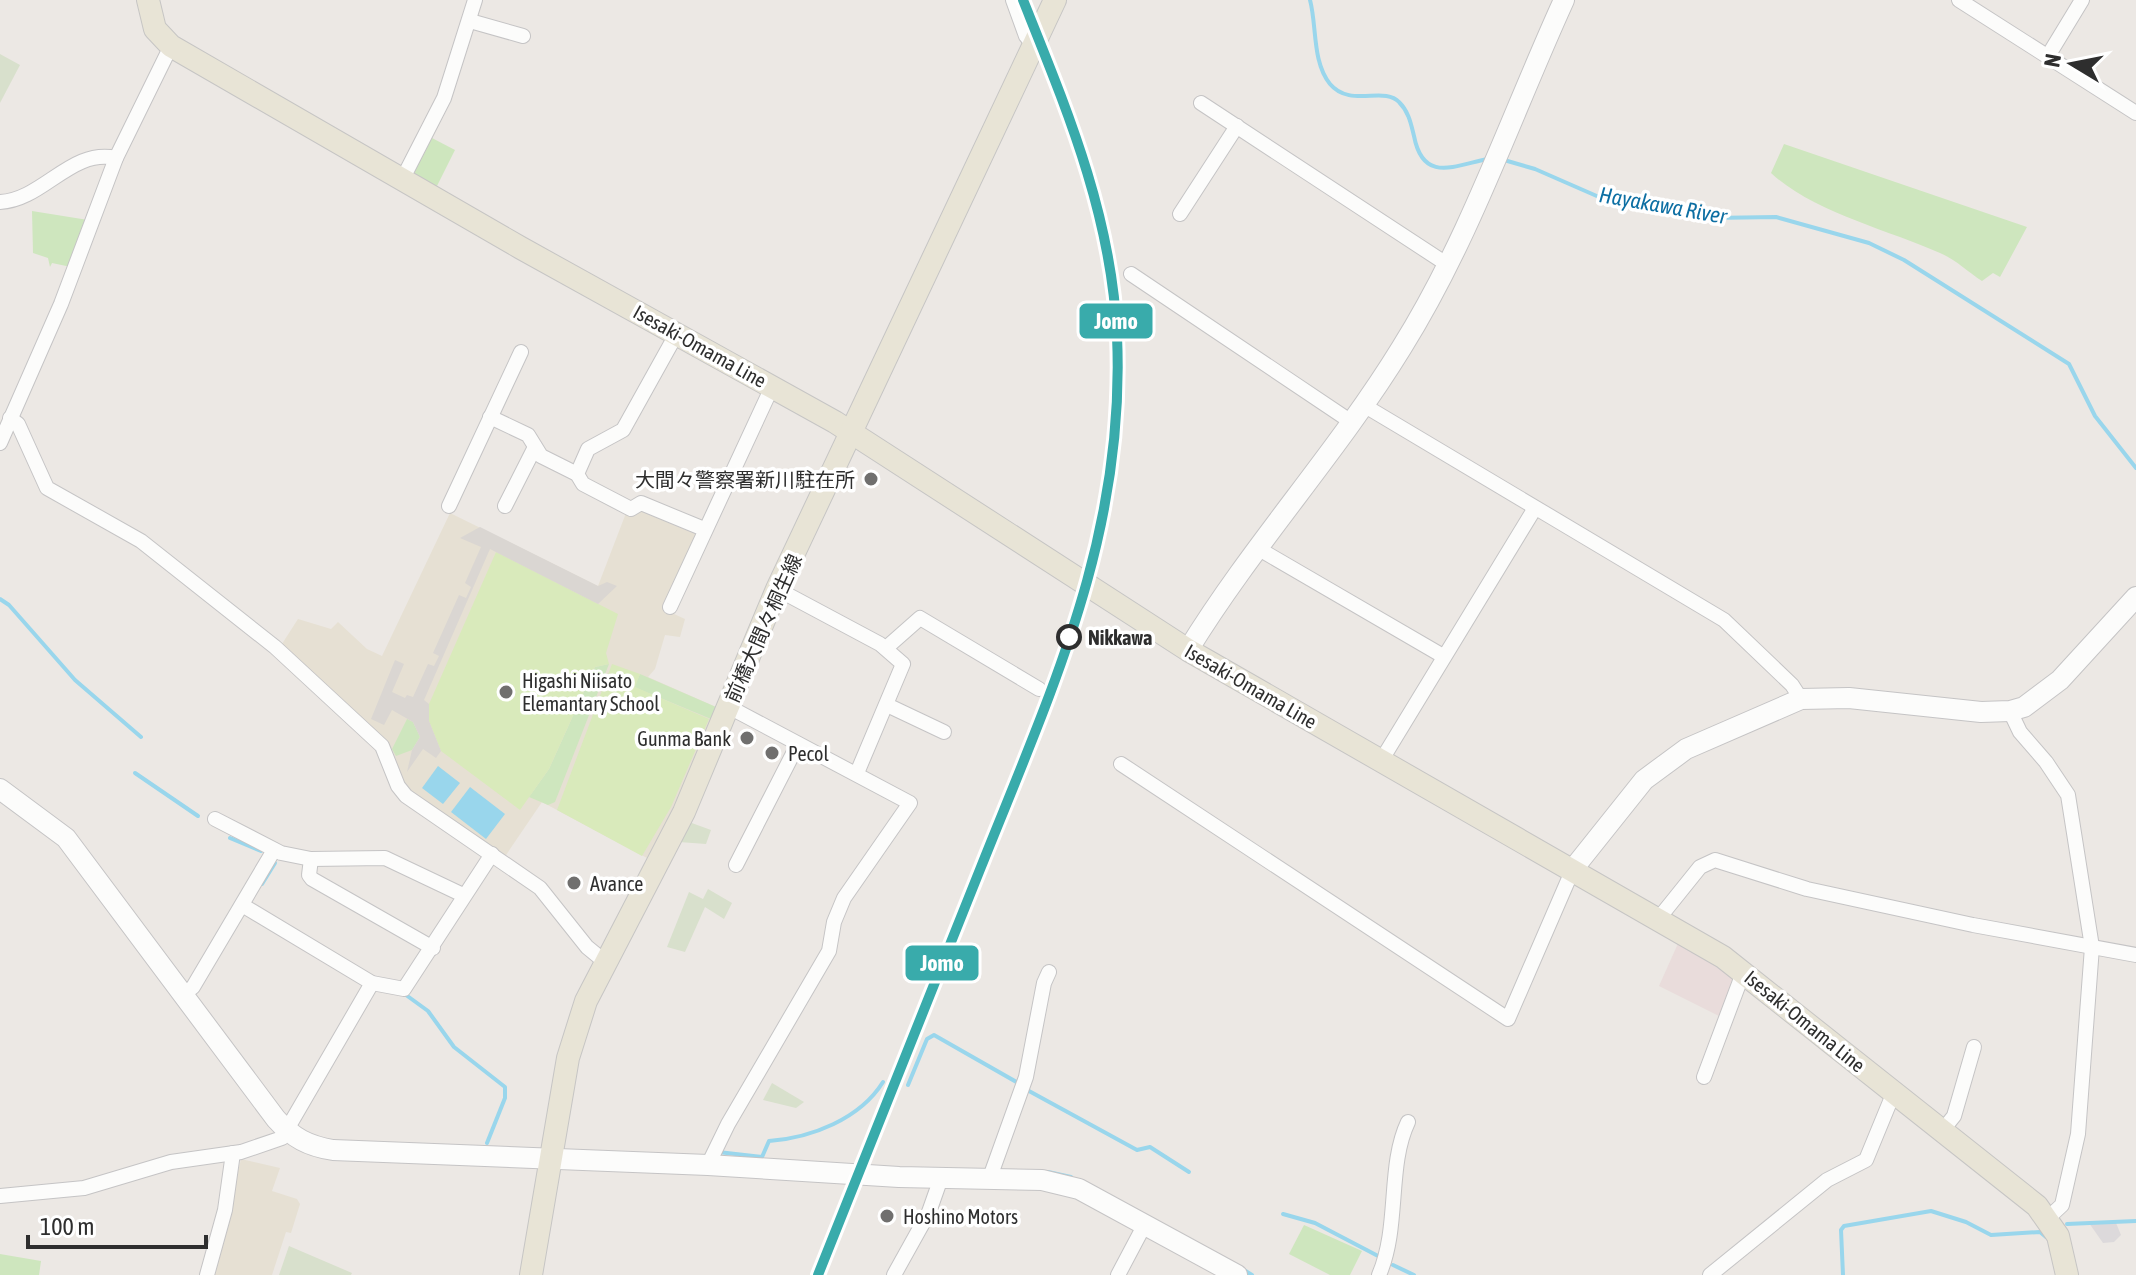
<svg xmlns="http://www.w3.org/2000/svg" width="2136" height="1275" font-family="'Asap Condensed','Noto Sans JP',sans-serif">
<rect width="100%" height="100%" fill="#ece8e4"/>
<!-- industrial -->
<polygon fill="#dcd9db" points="2089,1223 2116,1223 2121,1235 2114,1242 2103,1243"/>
<!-- education -->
<g fill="#e6e0d3">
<polygon points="638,510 705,538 674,614 685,619 680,637 665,635 655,669 648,677 716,707 674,807 647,858 542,802 504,858 405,786 392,749 280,647 298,619 331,629 338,622 367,649 382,656 450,513 598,586 626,513"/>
<polygon points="241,1159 280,1168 272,1191 297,1199 300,1204 291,1233 286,1232 272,1275 213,1275"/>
</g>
<!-- medical -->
<polygon fill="#e9dcdb" points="1680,939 1737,979 1723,1018 1659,986"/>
<!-- green -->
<g fill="#cee6be">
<polygon points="432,138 455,150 435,190 410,176"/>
<path d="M 1784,144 L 2027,227 L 2000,277 L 1993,273 L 1982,281 C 1968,272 1955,259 1940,253 C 1888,230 1813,212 1771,173 Z"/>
<polygon points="32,211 88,220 71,267 52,263 50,267 48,258 33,253"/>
<polygon points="609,664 555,802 548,805 529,797 549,769 595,667"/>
<polygon points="640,674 716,707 711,719 634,687"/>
<polygon points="407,719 413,722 420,737 412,750 396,756 392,749"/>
<polygon points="1304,1225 1362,1251 1350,1275 1330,1275 1289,1254"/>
<polygon points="0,1254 41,1261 39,1275 0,1275"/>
</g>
<!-- cemetery -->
<g fill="#d8e0cc">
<polygon points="0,54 20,65 0,103"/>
<polygon points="689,822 711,830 706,844 679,842"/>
<polygon points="708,889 732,903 724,919 705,907 685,952 667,947 689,892 703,899"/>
<polygon points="772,1083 804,1102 796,1108 763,1100"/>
<polygon points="289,1246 352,1273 351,1275 279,1275"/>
</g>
<!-- pitch -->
<g fill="#d9eabb">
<polygon points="496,552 618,614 606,653 609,664 595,667 549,769 520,810 441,751 429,721 429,704"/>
<polygon points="612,664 640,674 635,687 709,719 671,807 642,856 557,810"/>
</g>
<!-- plaza -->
<polygon fill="#dad6d2" points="480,527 598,586 607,582 617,586 598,604 490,549 424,700 429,704 429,721 441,751 436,758 423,749 407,772 412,750 420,737 413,722 392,710 384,725 371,719 395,660 404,664 392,692 405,698 407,695 413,697 428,664 434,666 439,656 433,653 459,595 466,598 471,587 465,583 481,547 460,538"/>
<!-- water -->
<g fill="#99d6ec">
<polygon points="438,766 460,783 443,804 422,788"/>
<polygon points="470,787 505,814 486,839 451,812"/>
</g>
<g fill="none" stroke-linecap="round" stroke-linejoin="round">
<!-- stream -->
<g stroke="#99d6ec" stroke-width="4">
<path d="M 1310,0 C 1317,26 1312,62 1330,84 C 1350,108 1384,86 1399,102 C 1409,112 1411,124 1414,136 C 1423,183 1454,166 1487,159"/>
<polyline points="1504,160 1535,169 1599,197 1712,218 1776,217 1869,243 1904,260 2069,364 2095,416 2136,468"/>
<polyline points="0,599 9,605 75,680 141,737"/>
<polyline points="135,773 198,816"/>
<polyline points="230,838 261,851"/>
<polyline points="262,884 275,863"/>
<polyline points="406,995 428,1011 454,1047 505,1087 505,1098 487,1143"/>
<polyline points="908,1085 927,1039 934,1035 1020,1084"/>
<polyline points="1029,1091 1137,1150 1150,1147 1189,1172"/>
<path d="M 718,1152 L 762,1157 L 769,1141 C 811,1138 860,1119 883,1082"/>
<polyline points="1048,1172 1071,1177"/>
<polyline points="1283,1214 1315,1223 1380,1257"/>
<polyline points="2067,1224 2136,1221"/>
<polyline points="1393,1265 1414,1275"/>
<polyline points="1244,1270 1252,1275"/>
<polyline points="1843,1275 1841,1230 1844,1226 1931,1211 1966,1222 1991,1235 2040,1232 2046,1237"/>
</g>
<!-- street casing -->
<g stroke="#c5c4c5" stroke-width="16">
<g id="street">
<polyline points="1013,0 1026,36 1034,46"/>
<polyline points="1959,0 2136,113"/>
<polyline points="470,21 523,36"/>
<polyline points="2048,56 2082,0"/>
<polyline points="1201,103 1448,265"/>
<polyline points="403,178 444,98 475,0"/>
<path d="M 0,202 C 43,200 71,148 116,158"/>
<polyline points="1180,214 1237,126"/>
<polyline points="1131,274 1353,423"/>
<polyline points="1365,406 1724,620 1792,685 1801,699"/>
<polyline points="490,417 528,435 541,456 577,474 583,484 631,509 641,503 704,529"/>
<polyline points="10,418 18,424 47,488 141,541 275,647 382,746 398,786 406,796 540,888 587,947 604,961"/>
<polyline points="0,443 61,304 116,158 171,46"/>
<polyline points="577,474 588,449 623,430 677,333"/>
<polyline points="449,506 521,352"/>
<polyline points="505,506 535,447"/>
<polyline points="1259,549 1443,656"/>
<polyline points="777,589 880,644 903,664 857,773"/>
<polyline points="670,607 772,387"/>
<polyline points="886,648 920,618 1039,689"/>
<polyline points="887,705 944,732"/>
<polyline points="2010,711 2020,732 2046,762 2068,795 2092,947 2078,1134 2062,1205 2048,1218"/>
<polyline points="1381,761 1535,508"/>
<polyline points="1121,764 1508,1019 1573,869"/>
<polyline points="215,819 281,853 311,859 385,858 463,895"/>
<polyline points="311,859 309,875 312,879 433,948"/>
<polyline points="736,865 798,744"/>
<polyline points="242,905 372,983 404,989 492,854"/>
<polyline points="1659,918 1700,867 1715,860 1807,889 1973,925 2136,955"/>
<polyline points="184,994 193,987 274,850"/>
<polyline points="1704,1077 1740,981 1746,974"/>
<polyline points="1942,1131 1954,1116 1974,1047"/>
<polyline points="708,1165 728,1124 829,951 834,922 844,898 910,803 729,707"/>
<polyline points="989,1180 1026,1077 1044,983 1049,972"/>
<polyline points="0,1196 84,1188 171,1162 241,1152 282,1138 372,983"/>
<polyline points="207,1275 225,1210 233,1153"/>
<polyline points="894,1275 929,1212 941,1178"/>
<polyline points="1118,1275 1145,1224"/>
<path d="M 1379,1275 C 1400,1227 1387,1166 1408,1122"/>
<polyline points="1710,1275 1827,1180 1866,1160 1894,1092"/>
</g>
</g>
<!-- secondary casing -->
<g stroke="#c5c4c5" stroke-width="22">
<g id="secondary">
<path d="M 1188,650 C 1253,544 1337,453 1402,347 C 1470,238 1511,116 1564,0"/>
<path d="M 0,789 L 66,838 L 276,1119 C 293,1138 308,1146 333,1150 L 708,1165 L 899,1177 L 1042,1180 L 1079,1189 L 1237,1275"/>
<polyline points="1573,869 1644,780 1686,749 1801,699 1849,698 1981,712 2010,711 2024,707 2060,680 2136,597"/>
</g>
</g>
<!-- primary casing -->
<g stroke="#c6c5c4" stroke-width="24">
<g id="primary">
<polyline points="148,0 155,29 171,46 521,248 835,422 1188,650 1723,957 2037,1206 2058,1236 2067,1275"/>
<polyline points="531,1275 568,1058 586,1001 684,812 777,589 1055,0"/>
</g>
</g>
<!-- street -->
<use href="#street" stroke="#fcfcfb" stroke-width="14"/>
<!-- secondary -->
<use href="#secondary" stroke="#fcfcfb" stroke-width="20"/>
<!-- primary -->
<use href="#primary" stroke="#e8e4d6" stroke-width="22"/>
<!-- rail-1 casing -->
<g stroke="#fff" stroke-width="16">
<path id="rail-1" d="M 818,1275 C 872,1139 926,1003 981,867 C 1052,689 1126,533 1117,336 C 1112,216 1067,110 1023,0"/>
</g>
<!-- rail-1 -->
<use href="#rail-1" stroke="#39abab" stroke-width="10"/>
</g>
<!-- markers -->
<g fill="#706f6e" stroke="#fff" stroke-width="3">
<circle cx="871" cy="479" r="8"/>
<circle cx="506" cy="692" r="8"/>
<circle cx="747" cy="738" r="8"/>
<circle cx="772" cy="753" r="8"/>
<circle cx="574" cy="883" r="8"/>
<circle cx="887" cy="1216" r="8"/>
</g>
<circle fill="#fff" stroke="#2e2e2e" stroke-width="4" cx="1069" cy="637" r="11"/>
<g text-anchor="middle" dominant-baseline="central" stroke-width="7" stroke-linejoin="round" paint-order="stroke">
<!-- street labels -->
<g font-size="20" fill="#2e2e2e" stroke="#fff">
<text transform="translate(700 346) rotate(29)">Isesaki-Omama Line</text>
<text transform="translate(763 628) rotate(-66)">前橋大間々桐生線</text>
<text transform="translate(1251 686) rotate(30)">Isesaki-Omama Line</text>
<text transform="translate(1805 1021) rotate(39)">Isesaki-Omama Line</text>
</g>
<!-- poi labels -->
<g font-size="20" fill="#2e2e2e" stroke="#fff" text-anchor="start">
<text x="855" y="479" text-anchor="end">大間々警察署新川駐在所</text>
<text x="522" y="680">Higashi Niisato<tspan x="522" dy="23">Elemantary School</tspan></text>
<text x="731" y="738" text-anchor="end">Gunma Bank</text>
<text x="788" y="753">Pecol</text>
<text x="590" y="883">Avance</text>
<text x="903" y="1216">Hoshino Motors</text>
</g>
<!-- stop labels -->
<g font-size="20" font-weight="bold" fill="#2e2e2e" stroke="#fff" text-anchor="start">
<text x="1088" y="637">Nikkawa</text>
</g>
<!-- water labels -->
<g font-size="22" font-style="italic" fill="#0d6fa3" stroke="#fff">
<text transform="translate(1663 205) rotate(10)">Hayakawa River</text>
</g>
</g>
<g stroke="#fff" stroke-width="3">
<rect x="1078" y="302" width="76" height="38" rx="8" fill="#39abab"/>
<rect x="904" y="944" width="76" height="38" rx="8" fill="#39abab"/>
</g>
<g font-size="22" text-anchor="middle" font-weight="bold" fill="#fff">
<text x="1116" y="329">Jomo</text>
<text x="942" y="971">Jomo</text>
</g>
<!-- north arrow -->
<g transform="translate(2072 64) rotate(280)" stroke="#ffffff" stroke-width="6" paint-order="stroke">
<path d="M0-6L14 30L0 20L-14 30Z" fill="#2e2e2e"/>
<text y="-12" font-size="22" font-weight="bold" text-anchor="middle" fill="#2e2e2e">N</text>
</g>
<!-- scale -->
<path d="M28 1235v12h178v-12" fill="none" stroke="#2e2e2e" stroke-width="4"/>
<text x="40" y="1235" font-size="24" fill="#2e2e2e" stroke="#ffffff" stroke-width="6" paint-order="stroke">100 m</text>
</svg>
